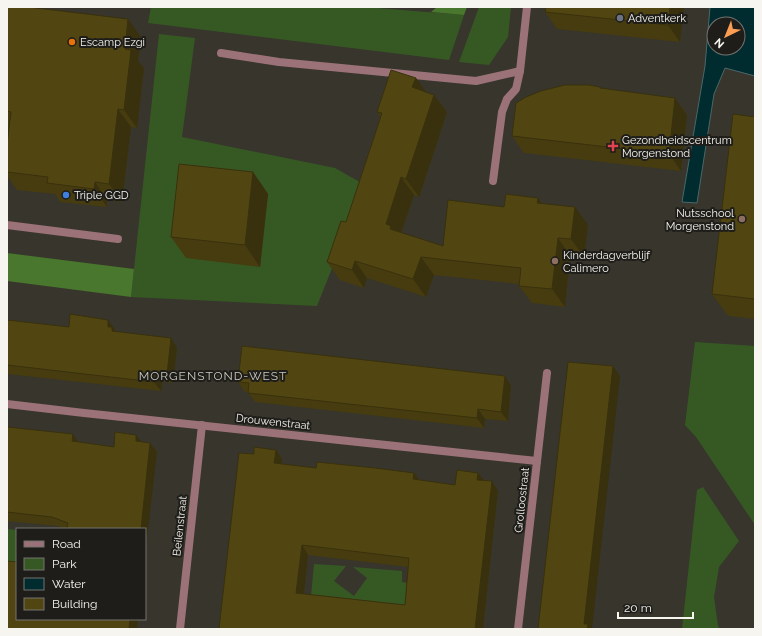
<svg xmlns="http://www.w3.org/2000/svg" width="762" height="636" font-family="Raleway,sans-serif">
<rect width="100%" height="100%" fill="#37352c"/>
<!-- green -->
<g fill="#365924">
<polygon points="151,7 365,7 464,15 449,60 148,23"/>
<polygon points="479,7 511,7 508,37 489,65 459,62"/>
<polygon points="159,34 195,38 182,137 335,168 365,185 317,306 131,297"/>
<polygon points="695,342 755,346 755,525 696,437 685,425"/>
<polygon points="703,487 739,541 719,567 714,597 718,626 720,629 682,629 697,490"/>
<polygon points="7,529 17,530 17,563 7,562"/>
<polygon points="314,564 346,566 334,581 354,596 367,578 353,567 402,571 402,582 408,583 406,608 311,596"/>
</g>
<!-- forest -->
<g fill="#48772d">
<polygon points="437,7 467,7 464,15 431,12"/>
<polygon points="7,253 134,269 131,297 7,281"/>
</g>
<!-- water -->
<path fill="#002c30" stroke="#4a6869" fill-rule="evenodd" d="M 710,7 L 755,7 L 755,76 L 725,68 L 714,94 L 697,203 L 682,202 L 705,66 ZM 714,24 L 738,24 L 738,48 L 714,48 Z"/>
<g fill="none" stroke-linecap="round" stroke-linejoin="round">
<!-- service -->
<g stroke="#9b7278" stroke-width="8">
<polyline points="221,53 279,62 476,81 520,71"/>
<polyline points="7,225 118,239"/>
</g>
<!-- minor -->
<g stroke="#9b7278" stroke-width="8">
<polyline points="493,181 502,112 507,99 516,89 520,71 527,7"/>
<polyline points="7,404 84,413 537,461"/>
<polyline points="180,629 202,425"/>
<polyline points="518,629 547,373"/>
</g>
</g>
<!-- wall -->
<g fill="#463c0f" fill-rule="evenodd">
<polygon points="7,7 141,37 138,61 144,68 137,128 131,127 122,202 107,200 107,207 60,202 55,194 17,190 7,176 7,145 9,129 7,128"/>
<polygon points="546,7 684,7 680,42 557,29 545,12"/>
<polygon points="601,89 675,98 687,115 681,171 524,153 512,136"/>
<polygon points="426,92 434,95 447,112 419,197 414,195 401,233 443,246 504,207 538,198 542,204 588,225 584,257 570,256 565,307 532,303 519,286 519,284 434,275 426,297 367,278 364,288 340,280 327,262 346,222 381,117 377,112"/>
<polygon points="755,117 755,319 728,316 712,294"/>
<polygon points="253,172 268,194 260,267 186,258 171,237"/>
<polygon points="7,320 69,327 108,320 115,330 115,332 171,338 177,348 173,383 162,382 161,391 7,374"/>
<polygon points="238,382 511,386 508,421 485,419 484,428 255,402 248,392 245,392"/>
<polygon points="7,427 78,442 114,447 142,442 150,443 157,452 145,529 65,529 58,526 7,521"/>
<path d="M 276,450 L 282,459 L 282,464 L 316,468 L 414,473 L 419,480 L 455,485 L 484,480 L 498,491 L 483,629 L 219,629 L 254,454 ZM 308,555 L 408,567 L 405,605 L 304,594 Z"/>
</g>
<!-- shaded-wall -->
<g fill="#39310d">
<polygon points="670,7 684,7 680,42 668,25"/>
<polygon points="128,19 141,37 138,61 144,68 137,128 124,110 125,49"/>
<polygon points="416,78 429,96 412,87"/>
<polygon points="434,95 447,112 419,197 406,179"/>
<polygon points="675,98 687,115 681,171 669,154"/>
<polygon points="118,109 131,127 122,202 109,184"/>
<polygon points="253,172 268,194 260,267 245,245"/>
<polygon points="401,177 414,195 398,242 386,224"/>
<polygon points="95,182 107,200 107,207 94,189"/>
<polygon points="538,198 550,216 537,203"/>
<polygon points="575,207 588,225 584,257 571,239"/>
<polygon points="558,238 570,256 565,307 552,289"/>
<polygon points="421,257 434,275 426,297 413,279"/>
<polygon points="355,261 367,278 364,288 352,270"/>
<polygon points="108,320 115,330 115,332 119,341 108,327"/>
<polygon points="171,338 177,348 173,383 167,374"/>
<polygon points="613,366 620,376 592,629 587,629 584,624"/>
<polygon points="155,372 162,382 161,391 154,382"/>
<polygon points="505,376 511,386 508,421 501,412"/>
<polygon points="478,409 485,419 484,428 477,418"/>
<polygon points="73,434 79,443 72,441"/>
<polygon points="136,435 143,444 136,441"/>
<polygon points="150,443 157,452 145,555 145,529 141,529"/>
<polygon points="276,450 282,459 281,473 274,463"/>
<polygon points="414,473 421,482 413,479"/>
<polygon points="478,473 485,482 477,480"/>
<polygon points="492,481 498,491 483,629 475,629"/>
<polygon points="302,545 308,555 303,603 296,593"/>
<polygon points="130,619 138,619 137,629 129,629"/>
</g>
<!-- building -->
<g fill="#514612" stroke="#39310d" fill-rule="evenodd">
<polygon points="7,7 28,7 128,19 125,49 131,50 124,110 118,109 109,184 95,182 94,189 47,183 48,177 7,172 7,145 11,112 7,111"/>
<polygon points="546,7 670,7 668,25 545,12"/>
<polygon points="391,70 416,78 412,87 434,95 406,179 401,177 386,224 391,226 390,229 443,246 448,200 504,207 506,194 538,198 537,203 575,207 571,239 558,238 552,289 519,286 521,268 421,257 413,279 355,261 352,270 327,262 341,221 346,222 382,113 377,112"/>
<polygon points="565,85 589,85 600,87 600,88 675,98 669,154 512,136 516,103 526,97 541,91"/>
<polygon points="733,114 755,117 755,299 712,294"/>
<polygon points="179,164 253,172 245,245 171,237"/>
<polygon points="70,314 108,320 108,327 112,327 112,331 171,338 167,374 155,372 154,382 7,365 7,320 69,327"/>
<polygon points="242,346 505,376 501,412 478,409 477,418 248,393 249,383 238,382"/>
<polygon points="568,362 613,366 584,624 588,624 587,629 538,629"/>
<polygon points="7,427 73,434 72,441 114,447 115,432 136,435 136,441 150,443 141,529 67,529 68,523 52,517 7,512"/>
<path d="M 254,447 L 276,450 L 274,463 L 316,468 L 317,462 L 375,468 L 414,473 L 413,479 L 455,485 L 457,470 L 478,473 L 477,480 L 492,481 L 475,629 L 219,629 L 239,453 L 254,454 ZM 302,545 L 409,558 L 405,605 L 296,593 Z"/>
<polygon points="7,561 17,562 17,619 130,619 129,629 7,629"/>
</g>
<!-- markers -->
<circle fill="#6b7280" stroke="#1e1d19" stroke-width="1.5" cx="620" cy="18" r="4"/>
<circle fill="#e8710a" stroke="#1e1d19" stroke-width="1.5" cx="72" cy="42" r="4"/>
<path fill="#e0444e" stroke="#1e1d19" stroke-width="1.5" d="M611 140h4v4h4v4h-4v4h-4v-4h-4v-4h4z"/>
<circle fill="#3f7fe0" stroke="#1e1d19" stroke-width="1.5" cx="66" cy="195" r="4"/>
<g fill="#8d6e63" stroke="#1e1d19" stroke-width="1.5">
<circle cx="742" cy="219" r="4"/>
<circle cx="555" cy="261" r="4"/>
</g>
<g text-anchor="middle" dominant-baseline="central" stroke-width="4" stroke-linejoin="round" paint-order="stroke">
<!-- poi labels -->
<g font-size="11" fill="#f6f5ef" stroke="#1e1d19" text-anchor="start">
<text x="628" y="18">Adventkerk</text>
<text x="80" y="42">Escamp Ezgi</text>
<text x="622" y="140">Gezondheidscentrum<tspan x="622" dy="13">Morgenstond</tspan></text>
<text x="74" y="195">Triple GGD</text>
<text x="734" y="213" text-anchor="end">Nutsschool<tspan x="734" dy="13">Morgenstond</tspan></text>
<text x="563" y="255">Kinderdagverblijf<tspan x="563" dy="13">Calimero</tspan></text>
</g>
<!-- street labels -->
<g font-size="11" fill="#f6f5ef" stroke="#1e1d19">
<text transform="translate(273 422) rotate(6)">Drouwenstraat</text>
<text transform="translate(522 500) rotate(-84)">Grolloostraat</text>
<text transform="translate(180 526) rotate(-84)">Beilenstraat</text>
</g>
<!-- neighbourhood labels -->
<g font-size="12" letter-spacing="1" fill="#cac8bd" stroke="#1e1d19">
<text x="213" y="376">MORGENSTOND-WEST</text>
</g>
</g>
<!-- border -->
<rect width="762" height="636" fill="none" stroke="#f6f5ef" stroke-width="16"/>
<!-- legend -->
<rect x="16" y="528" width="130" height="92" fill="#1e1d19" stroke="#74736f"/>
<rect x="24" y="541" width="20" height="6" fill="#9b7278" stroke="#74736f"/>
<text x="52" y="548" font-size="12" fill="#f6f5ef">Road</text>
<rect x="24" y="558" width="20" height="12" fill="#365924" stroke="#74736f"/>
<text x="52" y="568" font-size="12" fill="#f6f5ef">Park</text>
<rect x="24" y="578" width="20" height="12" fill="#002c30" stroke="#74736f"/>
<text x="52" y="588" font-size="12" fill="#f6f5ef">Water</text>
<rect x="24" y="598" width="20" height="12" fill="#514612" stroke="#74736f"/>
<text x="52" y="608" font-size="12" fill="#f6f5ef">Building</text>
<!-- north arrow -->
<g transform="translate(726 36) rotate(223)"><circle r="19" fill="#1e1d19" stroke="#74736f"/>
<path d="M0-3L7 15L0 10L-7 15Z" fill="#fc9d54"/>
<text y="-6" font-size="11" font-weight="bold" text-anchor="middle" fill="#f6f5ef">N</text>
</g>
<!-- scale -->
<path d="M618 612v6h75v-6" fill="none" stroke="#f6f5ef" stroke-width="2"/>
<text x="624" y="612" font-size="12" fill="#f6f5ef" stroke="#1e1d19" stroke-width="3" paint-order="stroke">20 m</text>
</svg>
